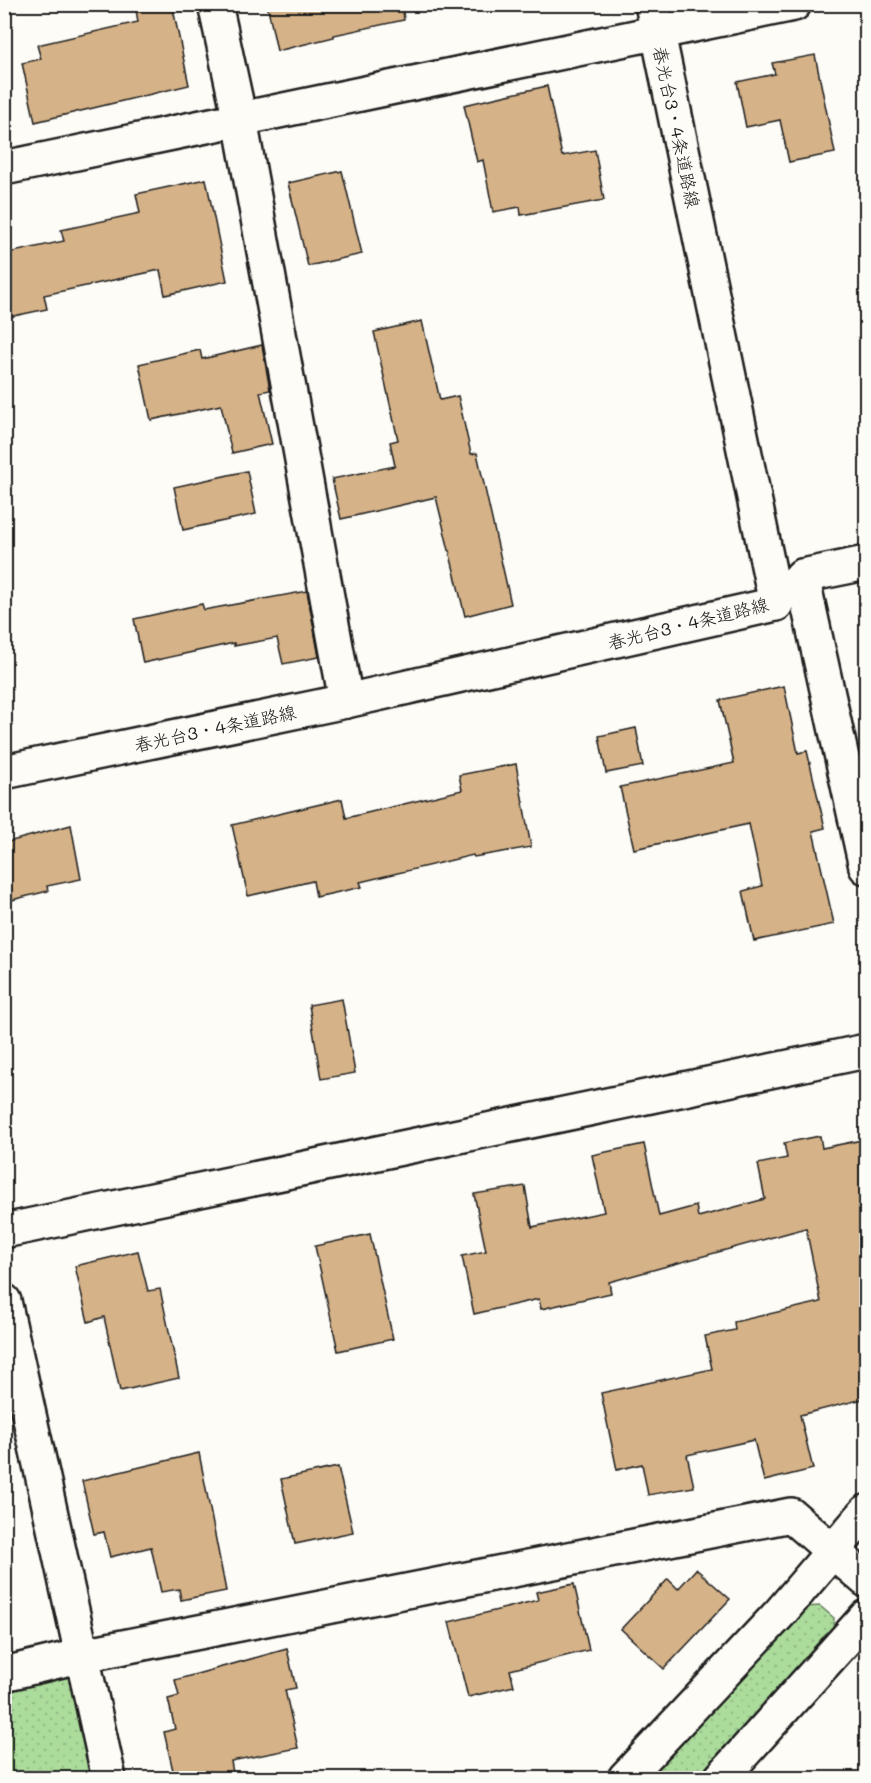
<svg xmlns="http://www.w3.org/2000/svg" width="871" height="1783" font-family="Mali,'Klee One',sans-serif">
<defs>
<pattern id="grass-dots" width="8" height="8" patternUnits="userSpaceOnUse" patternTransform="scale(1.5)"><rect width="8" height="8" fill="#acdc9c"/><path d="M2 2h.1M6 6h.1" fill="none" stroke="#93bc86" stroke-width="1.8" stroke-linecap="round"/></pattern>
</defs>
<rect width="100%" height="100%" fill="#fdfcf7"/>
<filter id="ink" filterUnits="userSpaceOnUse"><feTurbulence type="fractalNoise" baseFrequency=".0167" numOctaves="2"/><feDisplacementMap in="SourceGraphic" scale="12" xChannelSelector="R" yChannelSelector="G"/><feConvolveMatrix kernelMatrix="1 2 1 2 8 2 1 2 1" color-interpolation-filters="sRGB"/></filter>
<g filter="url(#ink)">
<!-- grass -->
<g fill="url(#grass-dots)" stroke="#647c5c" stroke-width="1.5">
<polygon points="820,1606 834,1618 832,1639 703,1778 644,1778 805,1607"/>
<polygon points="83,1655 109,1778 5,1778 4,1674"/>
</g>
<!-- building -->
<g fill="#d5b288" stroke="#1c1c1c" stroke-width="1.5">
<polygon points="135,4 172,4 189,85 35,122 22,63 41,59 37,45 138,22"/>
<polygon points="267,4 402,4 404,20 334,35 334,37 277,51"/>
<polygon points="815,55 835,153 789,162 780,120 746,127 737,82 775,74 772,63"/>
<polygon points="547,86 562,156 595,150 604,200 521,215 520,207 493,212 483,160 477,162 464,105"/>
<polygon points="342,171 362,254 308,266 288,183"/>
<polygon points="206,179 227,281 165,295 160,270 44,295 47,309 4,318 4,254 64,241 61,230 140,213 136,194"/>
<polygon points="422,321 440,400 458,396 471,454 477,453 511,604 465,616 436,497 341,519 332,479 395,466 390,442 398,440 374,332"/>
<polygon points="262,345 270,390 260,392 272,444 232,453 221,405 151,420 139,364 200,350 202,359"/>
<polygon points="247,471 256,514 183,530 174,487"/>
<polygon points="307,591 319,657 283,664 277,638 234,646 234,643 143,663 134,619 202,604 204,610"/>
<polygon points="784,686 798,753 807,751 825,828 813,831 834,924 754,941 743,891 762,886 749,824 634,849 620,787 734,763 720,700"/>
<polygon points="636,728 643,766 606,773 599,736"/>
<polygon points="516,764 531,847 474,857 473,855 360,882 362,887 316,897 313,881 248,896 232,825 342,799 346,818 462,790 459,775"/>
<polygon points="71,825 81,879 47,886 48,891 4,902 4,843"/>
<polygon points="342,999 355,1073 321,1079 309,1005"/>
<polygon points="820,1136 822,1148 867,1139 867,1398 800,1415 813,1469 764,1481 754,1440 687,1455 694,1487 648,1495 642,1464 617,1470 601,1393 712,1369 705,1336 735,1330 734,1322 821,1302 806,1228 609,1282 611,1293 541,1309 539,1299 474,1314 462,1256 486,1251 474,1194 525,1186 532,1227 604,1212 592,1155 644,1144 659,1216 696,1206 698,1217 765,1199 758,1164 787,1158 784,1143"/>
<polygon points="370,1234 393,1339 338,1351 315,1246"/>
<polygon points="138,1251 148,1291 160,1289 179,1378 120,1391 104,1317 88,1322 75,1266"/>
<polygon points="199,1453 226,1591 181,1600 179,1589 161,1592 151,1547 110,1557 104,1532 94,1534 82,1481"/>
<polygon points="338,1467 353,1532 295,1544 281,1479"/>
<polygon points="696,1569 730,1599 664,1669 621,1629 668,1579 678,1589"/>
<polygon points="574,1584 589,1650 510,1670 514,1686 468,1697 449,1622 538,1600 536,1592"/>
<polygon points="287,1649 296,1688 285,1690 298,1748 231,1761 234,1779 175,1779 164,1732 175,1729 168,1699 179,1696 175,1680"/>
</g>
<g fill="none" stroke-linecap="round" stroke-linejoin="round">
<!-- street casing -->
<g stroke="#1c1c1c" stroke-width="38">
<g id="street">
<polyline points="215,4 240,120 346,701"/>
<polyline points="652,4 776,604"/>
<polyline points="4,168 794,4"/>
<polyline points="802,576 866,867"/>
<polyline points="787,592 802,576 866,563"/>
<polyline points="4,772 346,701 776,604"/>
<polyline points="4,1231 866,1051"/>
<polyline points="4,1301 109,1778"/>
<polyline points="4,1674 83,1655 791,1515 866,1580"/>
<polyline points="625,1778 780,1613 866,1512"/>
<polyline points="721,1778 866,1617"/>
</g>
</g>
<!-- street -->
<use href="#street" stroke="#fdfcf7" stroke-width="33"/>
</g>
</g>
<g text-anchor="middle" dominant-baseline="central" stroke-width="6" stroke-linejoin="round" paint-order="stroke">
<!-- street labels -->
<g font-size="18" fill="#1c1c1c" stroke="#fdfcf7">
<text transform="translate(677 127) rotate(78)">春光台3・4条道路線</text>
<text transform="translate(688 623) rotate(-14)">春光台3・4条道路線</text>
<text transform="translate(215 728) rotate(-12)">春光台3・4条道路線</text>
</g>
</g>
<!-- margin -->
<rect width="871" height="1783" fill="none" stroke="#fdfcf7" stroke-width="24"/>
<rect x="12" y="12" width="847" height="1759" fill="none" stroke="#1c1c1c" stroke-width="2" filter="url(#ink)"/>
</svg>
